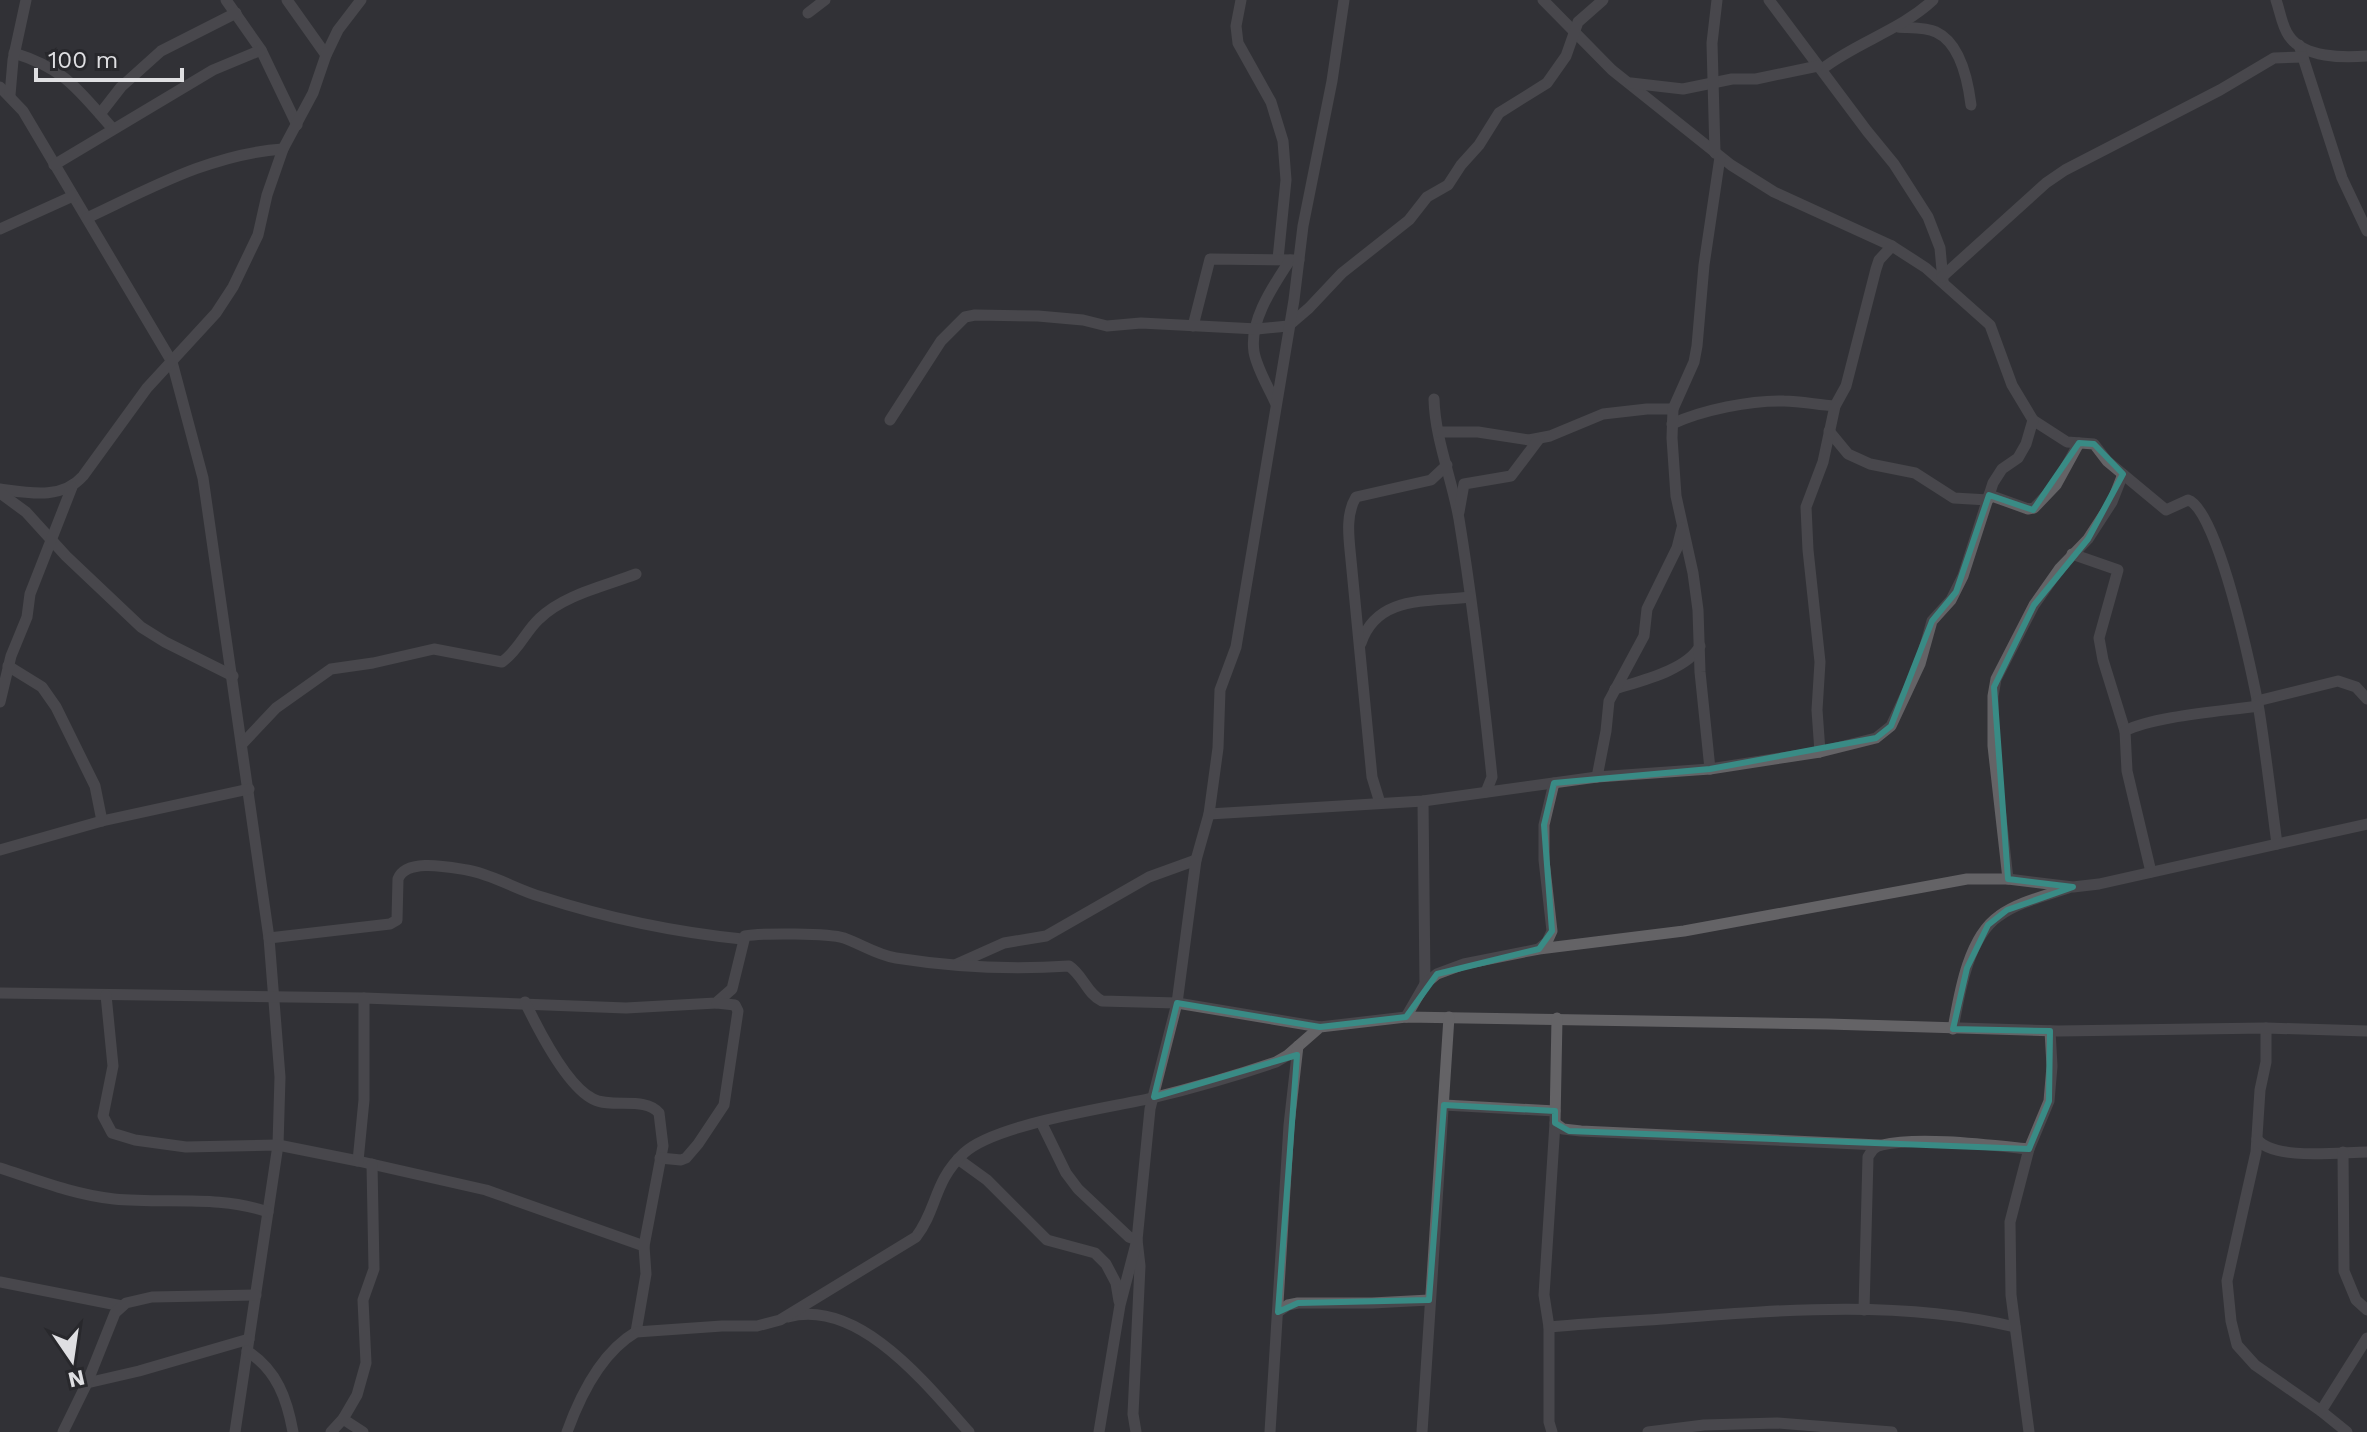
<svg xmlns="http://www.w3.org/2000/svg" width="2367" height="1432" font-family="'Work Sans',sans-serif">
<rect width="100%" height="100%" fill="#323236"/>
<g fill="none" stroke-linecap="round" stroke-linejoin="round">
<!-- minor -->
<g stroke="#646366" stroke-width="11">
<polyline points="226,0 261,50 297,125"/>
<polyline points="287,0 326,55"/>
<polyline points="1241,0 1236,26 1238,43 1271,102 1283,141 1286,180 1278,259"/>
<path d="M 1543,0 L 1612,70 L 1731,165 L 1774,192 L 1892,246 L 1926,268 L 1990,325 L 2012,385 L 2033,420 L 2067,442 L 2094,444 L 2107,461 L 2166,510 L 2188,500 C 2218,509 2253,676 2259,710 C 2266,754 2271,799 2277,844"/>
<polyline points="1769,0 1867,131 1894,164 1928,217 1940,248 1943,281"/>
<path d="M 2276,0 C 2280,11 2282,27 2289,36 C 2304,58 2344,58 2367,56"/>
<polyline points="808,13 825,0"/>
<path d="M 1898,27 C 1909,28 1926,27 1936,32 C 1960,43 1968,81 1971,105"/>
<polyline points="2299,45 2342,178 2367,231"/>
<path d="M 14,53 C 66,69 79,91 113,129"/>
<path d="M 1822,69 C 1857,42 1901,30 1933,0"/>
<polyline points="1631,83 1683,89 1732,79 1756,79 1818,66"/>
<polyline points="0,87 23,111 172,362 203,478 269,938 280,1077 278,1145 235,1432"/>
<polyline points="10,95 13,60 26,0"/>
<polyline points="100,114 121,87 161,51 236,13"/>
<polyline points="1715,153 1712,43 1717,0"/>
<polyline points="54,165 213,70 261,50"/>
<path d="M 87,218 C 151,188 211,154 283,149"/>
<polyline points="0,229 73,196"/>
<polyline points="1942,277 2046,183 2065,170 2220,90 2274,58 2303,57"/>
<polyline points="1193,326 1210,259 1299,260"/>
<path d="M 1434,399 C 1435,439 1452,479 1459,519 C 1473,604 1483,691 1492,777 L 1486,792"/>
<path d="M 1276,404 C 1269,388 1257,369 1254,352 C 1249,320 1274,285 1290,260"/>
<polyline points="890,420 941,341 965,317 975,315 1038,316 1083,320 1107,326 1141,323 1257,329 1288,326 1309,308 1342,273 1409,220 1427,197 1448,185 1461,165 1479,145 1499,113 1547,83 1566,56 1578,22 1603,0"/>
<path d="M 1672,424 C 1702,410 1751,400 1784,401 C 1801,401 1818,405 1835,406"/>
<polyline points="1829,431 1848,454 1870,464 1915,473 1954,498 1988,500"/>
<polyline points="1439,432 1478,432 1529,440 1550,436 1603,414 1647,409 1673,409"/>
<path d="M 0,489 C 29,493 62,500 83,476 L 147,388 L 216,313 L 233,287 L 258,235 L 267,195 L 283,149 L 313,93 L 326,55 L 338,30 L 361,0"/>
<polyline points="0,493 26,512 66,556 141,627 165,642 233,676"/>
<polyline points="1989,495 2028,509 2034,508 2056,485 2079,443"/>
<polyline points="1459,512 1464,484 1511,476 1539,439"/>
<polyline points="2072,554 2118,570 2099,638 2103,660 2125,731"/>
<path d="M 1361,643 C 1377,595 1427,602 1470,597"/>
<polyline points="8,666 42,687 56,707 95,786 102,821"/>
<path d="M 1615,689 C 1640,681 1687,670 1700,646"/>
<polyline points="2257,701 2338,681 2356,687 2367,699"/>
<polyline points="0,702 11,656 27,617 30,594 72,487"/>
<path d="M 243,743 L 276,708 L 331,669 L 373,663 L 434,649 L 502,662 C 519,650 525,632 539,619 C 563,595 605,586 636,574"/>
<polyline points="1820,752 1817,710 1820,662 1808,550 1806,507 1823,462 1835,406 1846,386 1876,269 1879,260 1892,246"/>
<polyline points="1710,769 1700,672 1698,610 1693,573 1676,496 1672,438 1673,409 1694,362 1697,346 1704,265 1720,157"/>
<polyline points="1597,777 1606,731 1609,701 1644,636 1647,609 1677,548 1682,528"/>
<polyline points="1423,801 1425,984"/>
<path d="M 1380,803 L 1372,777 L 1351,560 C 1349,539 1345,515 1356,497 L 1431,480 L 1447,465"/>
<polyline points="1209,814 1423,801 1597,777 1710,769 1820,752 1876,738 1891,726 1920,664 1932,621 1951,600 1963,576 1993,483 2002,469 2018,458 2026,444 2033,420"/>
<polyline points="0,850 102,821 249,789"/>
<path d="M 2151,872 L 2127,771 L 2125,731 C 2153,716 2225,711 2258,706"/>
<polyline points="2008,879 1993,746 1993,696 1996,679 2034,605 2060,568 2088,539 2112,502 2123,474"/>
<path d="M 269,938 L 390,924 L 397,920 L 398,879 C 406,858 448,867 467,870 C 492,874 517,890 542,897 C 607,918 674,932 742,939"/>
<polyline points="1540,948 1547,942 1552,931 1544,860 1544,825 1554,783"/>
<polyline points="957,964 1004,943 1046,936 1149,877 1196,860"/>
<path d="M 0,993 L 364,998 L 626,1008 L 716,1003 L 732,989 L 745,936 C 761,933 829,933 844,938 C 861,944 877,955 896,958 C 953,967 1011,970 1069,966 C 1083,975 1087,994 1102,1001 L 1177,1003 L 1320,1027"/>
<polyline points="106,995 113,1066 103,1116 112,1133 135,1140 186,1147 278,1145 358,1161 486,1190 644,1246"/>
<path d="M 525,1002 C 538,1029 567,1086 593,1099 C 612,1109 645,1096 659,1113 L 663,1146 L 644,1246 L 646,1274 L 636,1332"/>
<polyline points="1406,1017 1425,984 1437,974 1464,964 1539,949 1684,931 1967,879 2008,879 2073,887 2099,884 2367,824"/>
<polyline points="2266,1028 2266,1062 2260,1090 2256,1152 2227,1281 2231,1321 2237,1345 2255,1365 2321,1411"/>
<path d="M 1953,1029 C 1959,995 1968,937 1999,916 C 2018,902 2045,896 2068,888"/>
<polyline points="1444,1105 1555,1111"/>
<polyline points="1041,1122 1066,1173 1078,1189 1129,1237 1137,1240 1140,1266 1133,1414 1136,1432"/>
<polyline points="1555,1123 1563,1129 1581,1131 1879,1145"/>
<path d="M 2257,1139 C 2273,1161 2341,1152 2367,1152"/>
<polyline points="2343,1152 2344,1271 2356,1300 2367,1310"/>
<polyline points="660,1158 681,1160 686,1158 698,1144 724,1105 738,1011 735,1005 717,1003"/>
<polyline points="958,1159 987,1180 1047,1240 1095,1253 1106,1264 1116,1283 1119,1301"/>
<polyline points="358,1161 364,1100 364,998"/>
<path d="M 0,1168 C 37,1180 75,1195 114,1199 C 166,1204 219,1195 268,1212"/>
<polyline points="0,1282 122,1306"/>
<path d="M 1864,1310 L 1868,1157 C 1872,1150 1875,1146 1882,1145 C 1919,1136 1990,1145 2029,1149"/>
<polyline points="1278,1312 1288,1305 1298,1303 1372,1303 1429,1300"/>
<path d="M 788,1317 C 859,1298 927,1385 969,1432"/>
<path d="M 1549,1327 C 1582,1324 1615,1322 1648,1320 C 1768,1311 1896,1298 2015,1327"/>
<path d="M 247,1351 C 277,1370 287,1399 293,1432"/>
<polyline points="87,1383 139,1371 249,1339"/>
<polyline points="343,1419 363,1432"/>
<polyline points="63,1432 87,1383 115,1313 126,1303 152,1297 256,1295"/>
<polyline points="331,1432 343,1419 357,1395 366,1363 363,1300 374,1269 372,1164"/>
<path d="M 567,1432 C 580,1396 602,1352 636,1332 L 722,1326 L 757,1326 L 780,1320 L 916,1237 C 938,1208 933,1182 964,1153 C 995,1124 1108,1108 1152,1098 C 1193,1088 1235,1076 1276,1062 L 1288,1055 L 1320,1027 L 1406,1017 L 1828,1024 L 2058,1031 L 2266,1028 L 2367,1031"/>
<polyline points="1099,1432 1120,1305 1137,1240 1150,1109 1177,1003 1196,860 1209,814 1218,748 1220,690 1236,647 1294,300 1303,226 1332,81 1344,0"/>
<polyline points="1270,1432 1289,1125 1298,1046"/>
<polyline points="1422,1432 1449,1017"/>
<polyline points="1552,1432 1549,1422 1549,1327 1544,1295 1555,1123 1557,1018"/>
<polyline points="1648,1432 1704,1425 1777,1423 1892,1432"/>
<polyline points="2029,1432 2011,1295 2010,1222 2029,1149 2049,1101 2052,1066 2050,1031"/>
<polyline points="2347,1432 2321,1411 2367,1338"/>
</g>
</g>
<!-- marked area -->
<path d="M0 0H2367V1432H0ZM 2079,443 L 2094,444 L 2123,474 L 2088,539 L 2034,605 L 1994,687 L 2008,879 L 2073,887 L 2007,910 L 1988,925 L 1967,968 L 1953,1029 L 2050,1031 L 2049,1101 L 2029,1149 L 1569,1131 L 1555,1123 L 1555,1111 L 1444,1105 L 1429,1300 L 1298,1303 L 1278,1312 L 1297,1055 L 1154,1097 L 1177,1003 L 1320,1027 L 1406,1017 L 1437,974 L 1539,949 L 1552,931 L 1544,825 L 1554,783 L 1710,769 L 1876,738 L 1891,726 L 1932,621 L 1956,592 L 1989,495 L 2033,510 Z" fill="#323236" fill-opacity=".55" fill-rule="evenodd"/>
<path fill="none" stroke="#398b85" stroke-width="6" stroke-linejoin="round" d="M 2079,443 L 2094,444 L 2123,474 L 2088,539 L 2034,605 L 1994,687 L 2008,879 L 2073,887 L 2007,910 L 1988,925 L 1967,968 L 1953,1029 L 2050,1031 L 2049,1101 L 2029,1149 L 1569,1131 L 1555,1123 L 1555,1111 L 1444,1105 L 1429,1300 L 1298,1303 L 1278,1312 L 1297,1055 L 1154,1097 L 1177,1003 L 1320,1027 L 1406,1017 L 1437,974 L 1539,949 L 1552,931 L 1544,825 L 1554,783 L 1710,769 L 1876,738 L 1891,726 L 1932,621 L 1956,592 L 1989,495 L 2033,510 Z"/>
<!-- north arrow -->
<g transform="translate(72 1360) rotate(167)" stroke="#28282c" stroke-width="6" paint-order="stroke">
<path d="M0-6L14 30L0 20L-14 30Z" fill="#dfdfe2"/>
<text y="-12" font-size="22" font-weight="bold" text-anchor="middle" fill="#dfdfe2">N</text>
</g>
<!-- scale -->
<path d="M36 68v12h146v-12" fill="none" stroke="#dfdfe2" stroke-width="4"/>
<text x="48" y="68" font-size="24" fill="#dfdfe2" stroke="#28282c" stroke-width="6" paint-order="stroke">100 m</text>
</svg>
